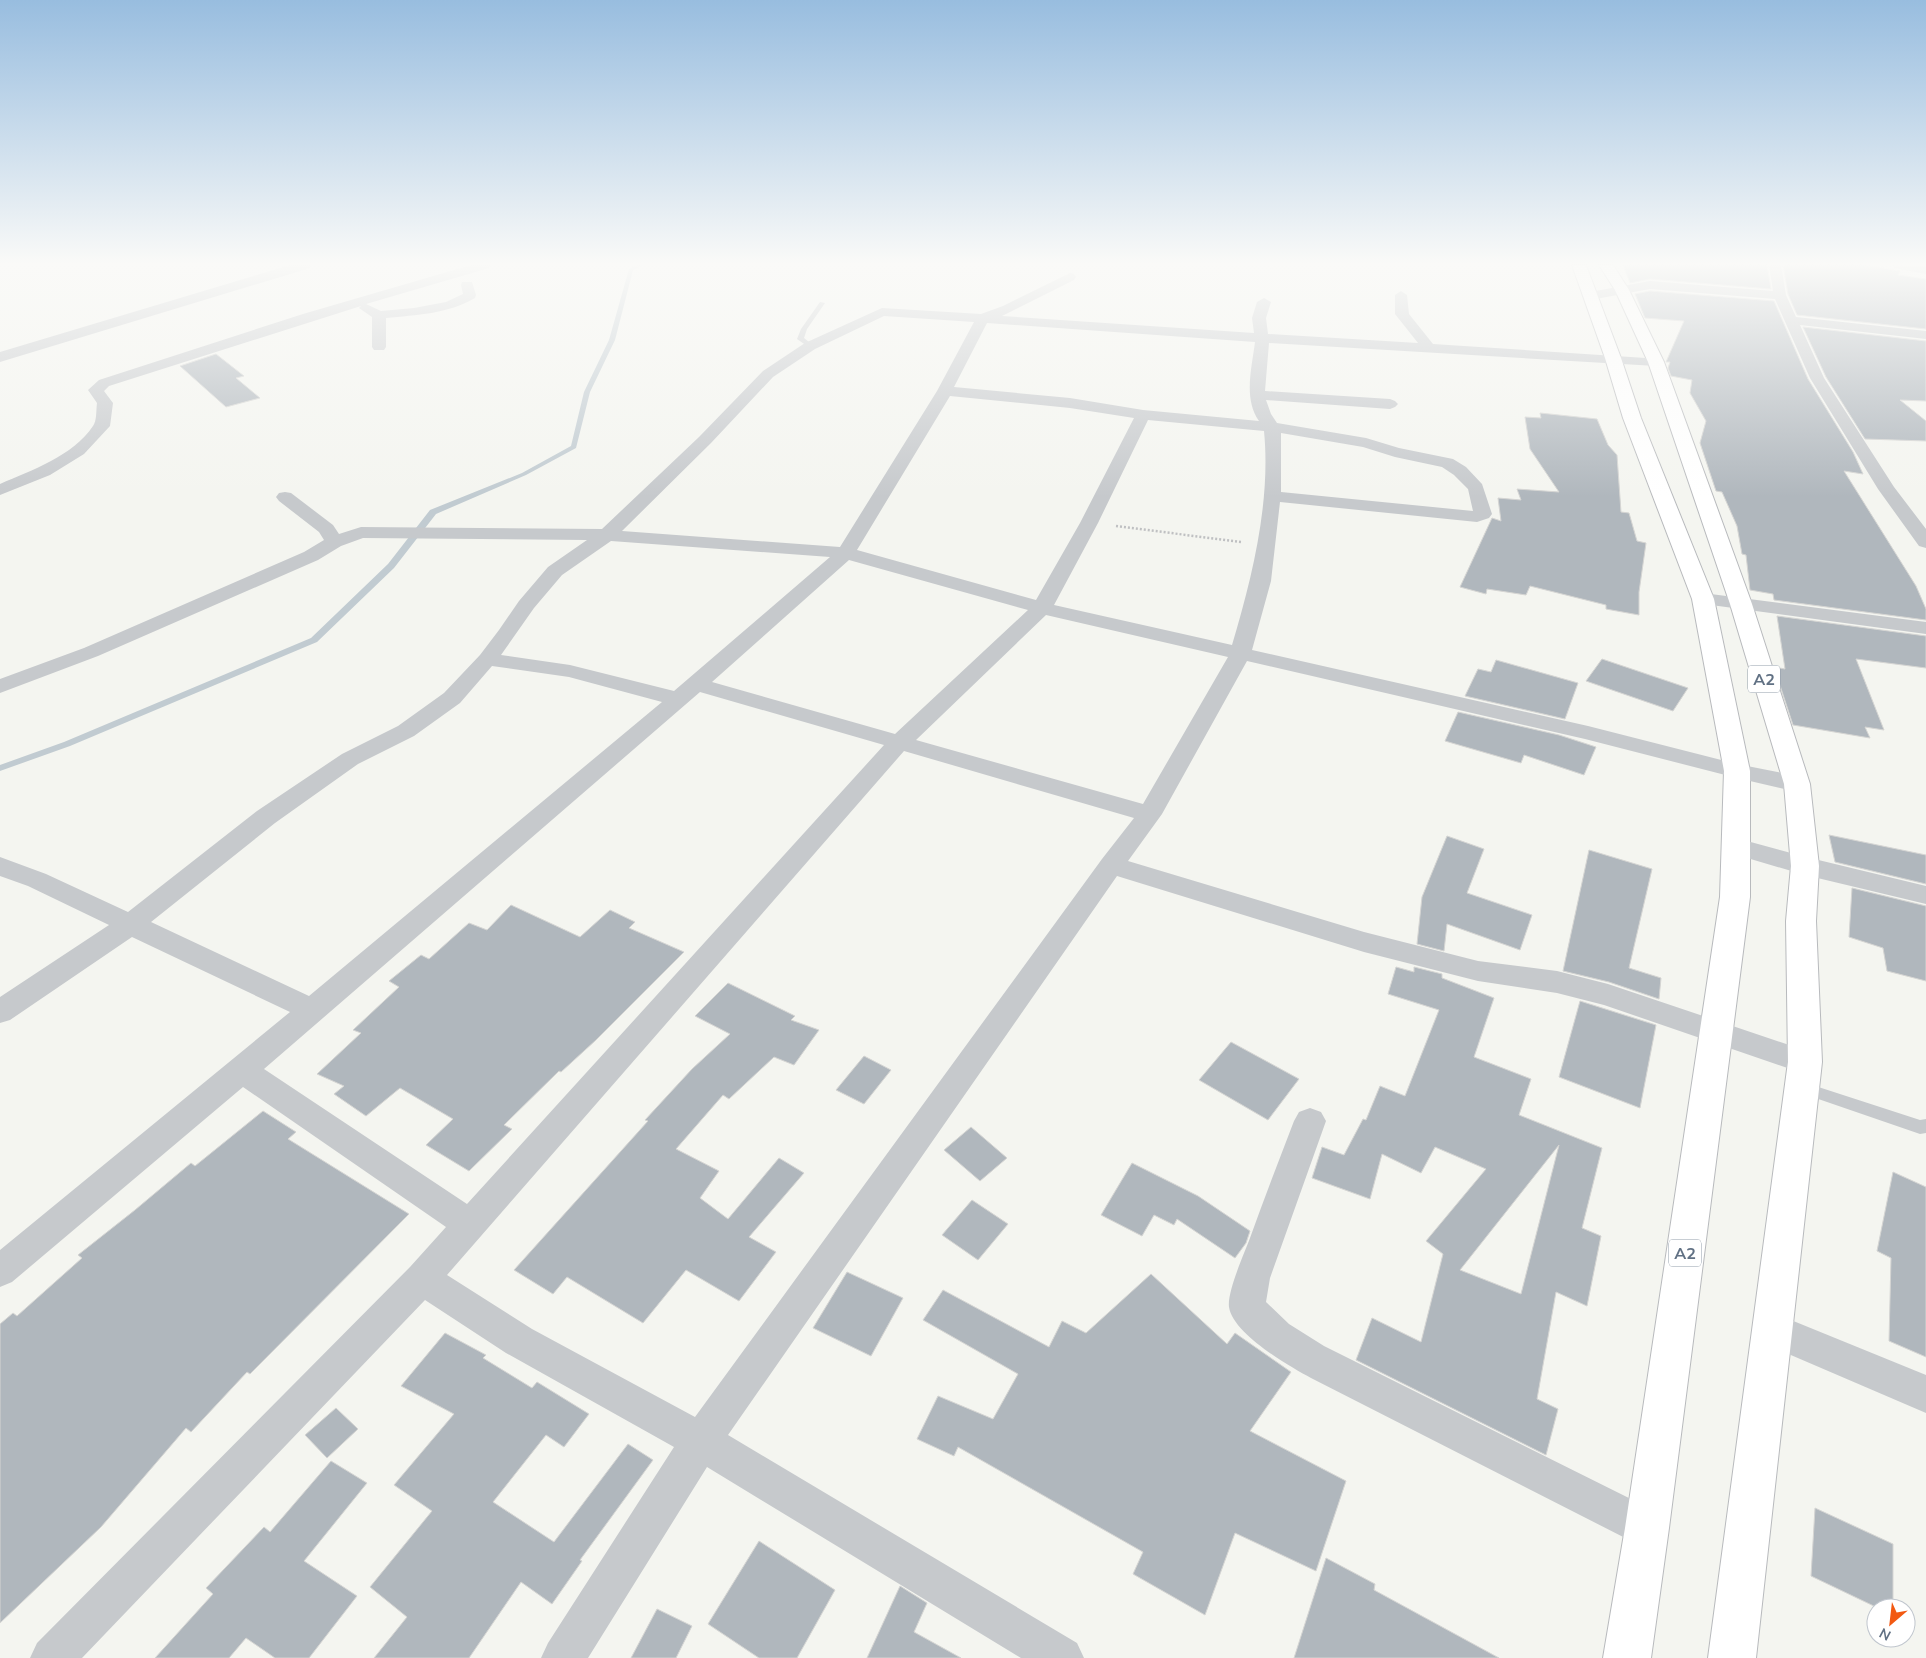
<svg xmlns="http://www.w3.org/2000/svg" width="1926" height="1658" font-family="Mulish,sans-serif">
<rect width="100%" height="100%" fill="#f4f5f0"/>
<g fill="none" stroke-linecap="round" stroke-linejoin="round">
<!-- stream -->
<polygon fill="#c1cbd1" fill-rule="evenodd" points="637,265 645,265 633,270 615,340 590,392 576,448 526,475 436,514 394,568 317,642 70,746 0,771 0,765 64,742 311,638 388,564 430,510 522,473 571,446 584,392 609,340 629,269"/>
</g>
<!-- building -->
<g fill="#b0b7bd" stroke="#d5d5d3" fill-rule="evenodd">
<polygon points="1623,265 1767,265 1771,289 1650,279 1630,283"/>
<polygon points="1783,265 1866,265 1900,271 1898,275 1926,279 1926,329 1797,315 1788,294"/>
<polygon points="1650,291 1774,301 1808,379 1853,452 1863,474 1844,471 1916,586 1926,609 1926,620 1774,600 1773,594 1750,590 1746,555 1742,554 1737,526 1722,492 1716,491 1700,443 1706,421 1690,393 1692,380 1671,376 1668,368 1670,362 1666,362 1684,321 1645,318 1635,294"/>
<polygon points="1803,327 1926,341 1926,401 1900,400 1926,421 1926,441 1865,439 1826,377"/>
<polygon points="216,354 244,376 236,378 260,398 226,407 180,366"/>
<polygon points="1540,413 1597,419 1608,445 1617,455 1621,512 1629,513 1637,541 1646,543 1639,592 1639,615 1606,609 1606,605 1530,586 1526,595 1487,589 1486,594 1460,587 1492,518 1501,521 1498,498 1521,500 1517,489 1559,492 1530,449 1525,417 1541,418"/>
<polygon points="1777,616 1926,636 1926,668 1856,659 1884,730 1865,727 1870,738 1793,725 1774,667 1785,669"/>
<polygon points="1602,659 1688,688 1673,711 1586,681"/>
<polygon points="1496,660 1578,683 1565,719 1465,696 1478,669 1491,672"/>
<polygon points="1458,712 1559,735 1596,747 1584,775 1524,755 1521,763 1445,741"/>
<polygon points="1829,835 1926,855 1926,884 1835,862"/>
<polygon points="1447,836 1484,849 1467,893 1532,915 1520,950 1447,924 1444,951 1417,944 1422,897"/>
<polygon points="1589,850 1652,869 1629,968 1661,978 1659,999 1609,982 1563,971"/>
<polygon points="1852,888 1926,906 1926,981 1887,971 1883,948 1849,937"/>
<polygon points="511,905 580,937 610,910 635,922 629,928 684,952 596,1040 561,1072 559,1071 504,1125 512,1129 469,1171 426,1145 453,1119 400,1088 366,1116 334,1094 344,1086 317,1074 361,1033 353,1030 399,987 389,981 421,955 429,959 469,923 487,930"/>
<path d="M 1396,967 L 1414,972 L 1414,967 L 1442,974 L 1442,978 L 1494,998 L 1474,1057 L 1531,1079 L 1519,1115 L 1602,1148 L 1582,1228 L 1601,1236 L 1587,1306 L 1556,1292 L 1537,1399 L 1558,1409 L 1546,1455 L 1356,1360 L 1372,1318 L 1421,1342 L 1443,1254 L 1426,1241 L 1486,1169 L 1435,1147 L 1421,1173 L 1382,1154 L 1370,1199 L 1312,1178 L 1322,1147 L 1344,1155 L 1363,1119 L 1366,1120 L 1380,1086 L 1405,1096 L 1439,1010 L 1388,994 ZM 1559,1145 L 1521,1294 L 1460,1270 Z"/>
<polygon points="728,983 795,1016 791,1020 819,1030 794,1065 774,1057 729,1099 723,1095 676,1149 719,1171 700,1198 728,1219 779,1158 804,1173 749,1237 776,1252 739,1301 686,1270 643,1323 567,1277 553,1294 514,1270 648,1121 645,1120 692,1069 730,1034 695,1016"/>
<polygon points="1580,1001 1656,1025 1640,1108 1559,1077"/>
<polygon points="1231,1042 1299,1079 1268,1120 1199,1080"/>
<polygon points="864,1056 891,1070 864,1104 836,1090"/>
<polygon points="263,1111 296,1132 288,1139 409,1214 250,1374 247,1372 191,1432 186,1428 101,1527 0,1623 0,1324 13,1313 17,1316 82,1258 78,1255 135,1210 191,1163 195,1166"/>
<polygon points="971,1127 1007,1158 980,1181 944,1150"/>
<polygon points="1132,1163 1198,1196 1250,1231 1246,1243 1235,1258 1177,1219 1174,1225 1154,1215 1142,1236 1101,1215"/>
<polygon points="1893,1172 1926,1187 1926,1357 1889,1341 1891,1258 1877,1251"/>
<polygon points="972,1200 1008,1224 978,1260 942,1235"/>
<polygon points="847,1272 903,1298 871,1356 813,1328"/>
<polygon points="1151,1274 1227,1344 1235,1333 1291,1372 1250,1431 1346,1481 1316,1571 1235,1533 1205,1615 1133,1574 1143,1552 958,1447 954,1456 917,1439 938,1396 993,1419 1018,1374 923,1320 943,1290 1049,1347 1062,1321 1086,1333"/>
<polygon points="445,1333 486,1355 483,1358 532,1388 537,1382 589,1414 564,1447 546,1435 493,1502 554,1542 628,1444 653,1460 580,1560 582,1561 552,1604 521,1582 469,1658 374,1658 407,1617 370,1587 432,1511 394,1485 454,1414 401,1386"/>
<polygon points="336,1408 358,1429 327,1458 305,1435"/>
<polygon points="331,1461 367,1483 304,1561 357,1596 309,1658 275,1658 246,1638 229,1658 155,1658 213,1594 206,1588 264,1527 270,1532"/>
<polygon points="1815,1508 1893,1544 1893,1608 1878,1608 1811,1576"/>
<polygon points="759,1541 835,1590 797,1658 759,1658 708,1624"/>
<polygon points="1326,1558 1375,1584 1374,1590 1499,1658 1294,1658"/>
<polygon points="900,1586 927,1603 914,1632 961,1658 867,1658"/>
<polygon points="657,1609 692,1626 676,1658 631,1658"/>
</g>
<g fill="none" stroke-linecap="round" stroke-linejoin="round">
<!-- trunk casing -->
<g stroke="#b8babd" stroke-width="2">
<g id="trunk">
<polygon points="1572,265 1586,265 1621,358 1641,418 1714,599 1750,771 1750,897 1669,1528 1651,1658 1603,1658 1625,1528 1720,897 1724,771 1692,599 1623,418 1605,358"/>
<polygon points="1599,265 1613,265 1629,290 1664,362 1752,604 1810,784 1819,866 1816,921 1822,1062 1756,1658 1708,1658 1788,1062 1786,921 1791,866 1784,784 1730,604 1648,362 1615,290"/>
</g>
</g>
<!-- path -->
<polyline stroke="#bfc0c2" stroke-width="2.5" stroke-dasharray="2 2" stroke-linecap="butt" points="1116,526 1241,542"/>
<!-- service -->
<g fill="#c6c9cc" fill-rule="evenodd">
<polygon points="820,302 825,303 807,329 804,338 814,346 810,348 797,339 801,329"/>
<polygon points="1803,1082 1920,1120 1926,1119 1926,1133 1920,1134 1798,1092 1795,1088 1798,1084"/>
</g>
<!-- minor -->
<g fill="#c6c9cc" fill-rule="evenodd">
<path d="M 471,265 L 491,265 L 489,268 L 366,304 L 381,311 L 414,308 L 446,302 L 463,294 L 461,285 L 462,282 L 472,282 L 476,295 L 475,298 C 448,314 416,315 386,318 L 386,347 L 384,350 L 374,350 L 372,347 L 372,317 L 359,308 L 361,306 L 109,386 L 104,391 L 113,403 L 110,426 L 84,454 L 50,475 L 0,495 L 0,484 C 32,470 73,456 93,426 C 97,421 96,410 97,403 L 88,390 L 99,380 L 303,314 Z"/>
<polygon points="1769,265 1781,265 1786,295 1796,317 1926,331 1926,339 1800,325 1824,378 1894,487 1926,529 1926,548 1919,546 1878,489 1810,378 1775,299 1650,289 1590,300 1583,296 1590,292 1650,281 1773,291"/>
<polygon points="1892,265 1926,266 1926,274 1894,268"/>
<path d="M 1070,273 L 1074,274 L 1076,277 L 1074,280 L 1002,316 L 1254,333 L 1252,318 L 1257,302 L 1264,298 L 1271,302 L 1266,318 L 1268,334 L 1418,343 L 1395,314 L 1395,295 L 1401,291 L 1407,295 L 1409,314 L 1433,344 L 1661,359 L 1663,362 L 1661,365 L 1656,366 L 1269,343 L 1265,391 L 1390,399 L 1395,401 L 1398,404 L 1395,407 L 1390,409 L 1266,400 L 1271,414 L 1277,423 L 1366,438 L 1399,448 L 1453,459 L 1466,467 L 1482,484 L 1492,514 L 1489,518 L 1477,522 L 1280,502 L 1271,581 L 1252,650 L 1588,726 L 1737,764 L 1797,776 L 1805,779 L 1809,784 L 1805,789 L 1797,792 L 1737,778 L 1585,739 L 1247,661 L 1162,814 L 1128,861 L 1364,932 L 1478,961 L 1557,971 L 1608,984 L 1816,1054 L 1820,1062 L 1816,1070 L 1805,1074 L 1604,1005 L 1557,993 L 1478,981 L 1364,952 L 1117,876 L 728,1435 L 1077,1643 L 1084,1658 L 1021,1658 L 707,1467 L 588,1658 L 541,1658 L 548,1643 L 674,1447 L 506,1353 L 425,1300 L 82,1658 L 30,1658 L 37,1643 L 410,1267 L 446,1227 L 243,1087 L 12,1282 L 0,1287 L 0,1250 L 290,1012 L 132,937 L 10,1020 L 0,1023 L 0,997 L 109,925 L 28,886 L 0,876 L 0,857 L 46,874 L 128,912 L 257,811 L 342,754 L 398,726 L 444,693 L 480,655 L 499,630 L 519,601 L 548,567 L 587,540 L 363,538 L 341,546 L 318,560 L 98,656 L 0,693 L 0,679 L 84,648 L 304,552 L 324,540 L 319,532 L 279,501 L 276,497 L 279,493 L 285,492 L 291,493 L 333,525 L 339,534 L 361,527 L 602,529 L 699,437 L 763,371 L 805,343 L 882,308 L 981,314 L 1003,306 ZM 884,316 L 974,322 L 937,391 L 840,547 L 622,531 L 711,443 L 773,377 L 815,349 ZM 987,323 L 1255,342 C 1252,367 1243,399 1259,421 L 1143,410 L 1070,398 L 954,387 ZM 950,396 L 1070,408 L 1134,418 L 1080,523 L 1036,600 L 857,550 ZM 1148,420 L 1264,431 C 1271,502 1252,578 1232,645 L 1054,605 L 1098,523 ZM 1281,433 L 1363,447 L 1395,457 L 1442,467 L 1454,475 L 1468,489 L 1473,511 L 1281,492 ZM 611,541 L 830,557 L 674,691 L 570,665 L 501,655 L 534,608 L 562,575 ZM 849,560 L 1028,610 L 895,734 L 712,682 ZM 1046,615 L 1228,657 L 1143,804 L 916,740 ZM 492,666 L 569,677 L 662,702 L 309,996 L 151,922 L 275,823 L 358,764 L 414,736 L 460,703 ZM 700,692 L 884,745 L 467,1204 L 264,1069 ZM 904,751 L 1134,818 L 1102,859 L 695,1417 L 532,1329 L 447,1275 Z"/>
<polygon points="1703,593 1926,622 1926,634 1696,603 1693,599 1696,595"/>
<polygon points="1736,838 1806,857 1926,886 1926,904 1805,875 1727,852 1723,846 1727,840"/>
<path d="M 1310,1108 L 1321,1112 L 1326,1121 L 1270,1278 L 1266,1302 L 1289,1324 L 1324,1346 L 1661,1514 L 1667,1528 L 1661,1542 L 1647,1548 L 1633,1542 L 1311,1378 C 1289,1366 1233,1334 1229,1307 C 1227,1292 1244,1254 1250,1238 C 1264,1199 1279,1160 1294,1121 L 1299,1112 Z"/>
<polygon points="1771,1312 1926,1375 1926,1413 1758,1341 1753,1329 1758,1317"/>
</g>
<!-- tertiary -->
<polygon fill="#c6c9cc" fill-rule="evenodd" points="290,265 312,265 310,268 0,362 0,352"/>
<!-- trunk -->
<use href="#trunk" fill="#fff" fill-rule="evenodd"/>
</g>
<!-- sky -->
<linearGradient id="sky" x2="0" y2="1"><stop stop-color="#98bddf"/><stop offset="0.53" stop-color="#fafaf8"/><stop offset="1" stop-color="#fafaf8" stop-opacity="0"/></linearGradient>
<rect width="1926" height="497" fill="url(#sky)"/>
<g text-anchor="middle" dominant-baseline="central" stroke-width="5" stroke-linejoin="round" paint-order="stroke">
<!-- shield labels -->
<g fill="#fff" stroke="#909ca9" stroke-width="1">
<rect x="1748" y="665.5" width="32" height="27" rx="4"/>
<rect x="1669" y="1239.5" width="32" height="27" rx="4"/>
</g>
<g font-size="16" font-weight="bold" fill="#617184">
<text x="1764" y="679">A2</text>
<text x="1685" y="1253">A2</text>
</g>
</g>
<!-- north arrow -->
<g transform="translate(1891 1623) rotate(208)"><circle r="24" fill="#ffffff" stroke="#c0c6ce"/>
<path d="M0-4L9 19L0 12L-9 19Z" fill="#f25912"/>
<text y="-8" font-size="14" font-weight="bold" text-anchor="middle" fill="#617184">N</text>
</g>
</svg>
